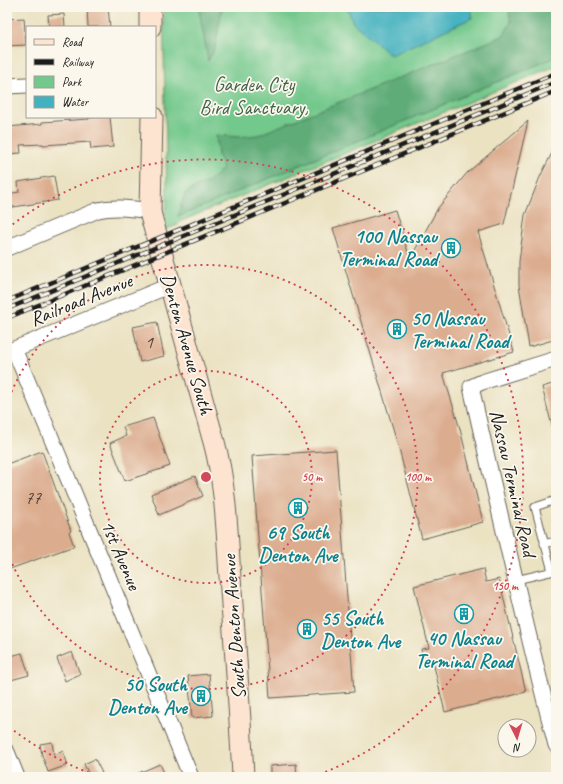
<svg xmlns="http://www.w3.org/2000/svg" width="563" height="784" font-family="Caveat,sans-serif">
<rect width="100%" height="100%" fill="#fbf7ec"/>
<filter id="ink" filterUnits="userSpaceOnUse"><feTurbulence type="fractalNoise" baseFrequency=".025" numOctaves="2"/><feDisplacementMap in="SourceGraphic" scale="8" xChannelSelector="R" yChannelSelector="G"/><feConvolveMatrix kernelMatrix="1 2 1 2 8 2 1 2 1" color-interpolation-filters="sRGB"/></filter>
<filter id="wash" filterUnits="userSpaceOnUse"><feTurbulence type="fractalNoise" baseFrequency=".012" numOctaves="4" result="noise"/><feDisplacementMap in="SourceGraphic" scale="16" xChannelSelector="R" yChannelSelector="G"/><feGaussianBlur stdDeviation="0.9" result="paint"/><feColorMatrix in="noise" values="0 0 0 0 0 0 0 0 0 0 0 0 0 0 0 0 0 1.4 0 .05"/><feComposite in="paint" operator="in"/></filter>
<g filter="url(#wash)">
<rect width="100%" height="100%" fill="#ebe2c2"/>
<!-- green -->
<polygon fill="#73c88c" stroke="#487254" points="163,7 556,7 556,66 179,222 178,225 161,231 167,203"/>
<!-- forest -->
<g fill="#5eac78" stroke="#3d644a">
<polygon points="199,7 226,7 222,9 215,48 208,61 200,15"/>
<polygon points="508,7 556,7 556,57 178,217 183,199 186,192 208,182 223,169 218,155 216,135 238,137 258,135 503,36 511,22"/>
</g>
<!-- water -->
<polygon fill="#43b1bf" stroke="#30666e" points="347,7 472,7 472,18 391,55 353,23"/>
<g id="blocks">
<!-- building -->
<g fill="#dbac8e">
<polygon points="87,7 108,7 110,27 88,27"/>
<polygon points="64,14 65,27 49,27 48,15"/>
<polygon points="24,18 26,45 7,46 7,19"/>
<polygon points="98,117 110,117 113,147 91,149 90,142 43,145 43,144 20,145 21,153 7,154 7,127 42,124 42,122 89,119 88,118"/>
<polygon points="528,121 504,224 478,232 514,352 443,373 460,429 483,522 422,539 398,445 333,228 395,210 410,259 438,208 467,173"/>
<polygon points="556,145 556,339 529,347 519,285 519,262 525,215 540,177"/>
<polygon points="54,176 58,200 7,208 7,194 19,192 18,182"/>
<polygon points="157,322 164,356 140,362 133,327"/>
<polygon points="556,383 556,425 552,426 542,387"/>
<polygon points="153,418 170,466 125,481 110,443 126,436 123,427"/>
<polygon points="336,450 354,692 270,698 252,456"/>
<polygon points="42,451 71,531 69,532 74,546 7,570 7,464"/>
<polygon points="195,476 203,496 159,515 151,494"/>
<polygon points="483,569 486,582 499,579 526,692 445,712 433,662 425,664 421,649 429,648 414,586"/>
<polygon points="72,652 80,674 65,681 57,658"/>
<polygon points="22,653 29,675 11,680 7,665 7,657"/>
<polygon points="209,674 213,716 192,718 188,676"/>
<polygon points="52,742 54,755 63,751 68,765 48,772 42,755 40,744"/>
<polygon points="95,759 102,773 94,777 90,777 84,764"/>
<polygon points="160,764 166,777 129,777"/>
<polygon points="296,764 297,777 270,777 270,766"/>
</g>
</g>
</g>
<g filter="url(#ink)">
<use href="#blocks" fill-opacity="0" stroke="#646156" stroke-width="1"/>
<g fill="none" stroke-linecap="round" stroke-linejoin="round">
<!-- lane casing -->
<g stroke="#646156" stroke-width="9">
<g id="lane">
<polyline points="544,544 556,541"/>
<polyline points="552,571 535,507 556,500"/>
<polyline points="516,580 554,571"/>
</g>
</g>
<!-- street casing -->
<g stroke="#646156" stroke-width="17">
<g id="street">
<polyline points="7,86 27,85"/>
<path d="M 7,248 L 98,210 C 115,206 133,209 150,211"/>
<polyline points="14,349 46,425 191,777"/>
<polyline points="7,352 171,285"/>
<path d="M 556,359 L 482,382 L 471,387 C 498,506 525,626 556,745"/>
<polyline points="7,752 17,777"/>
</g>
</g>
<!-- secondary casing -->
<g stroke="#646156" stroke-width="23">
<g id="secondary">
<polyline points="150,7 150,27"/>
<path d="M 152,117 L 150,211 L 151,216 L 214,442 C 226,486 227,532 230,577 C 235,644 240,710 243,777"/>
</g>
</g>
<!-- lane -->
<use href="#lane" stroke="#fff" stroke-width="7"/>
<!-- street -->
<use href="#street" stroke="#fff" stroke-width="15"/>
<!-- secondary -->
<use href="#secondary" stroke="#fde4d1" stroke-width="21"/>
<!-- rail casing -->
<g stroke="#1c1c1c" stroke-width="4.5">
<g id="rail">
<polyline points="7,301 556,73"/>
<polyline points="7,309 556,82"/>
<polyline points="7,318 556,91"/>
</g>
</g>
<!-- rail -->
<use href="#rail" stroke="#fbf7ec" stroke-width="3" stroke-dasharray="9" stroke-linecap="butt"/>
</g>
</g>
<!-- distance rings -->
<g fill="none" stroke="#d1495b" stroke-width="2" stroke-dasharray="2 4">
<circle cx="206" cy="477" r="106"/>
<path d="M7 403A212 212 0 1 1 7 551"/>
<path d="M100 777A318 318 0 0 1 8 726M8 228A318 318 0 1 1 312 777"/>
</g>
<!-- icons -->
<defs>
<g id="building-ring" transform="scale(1)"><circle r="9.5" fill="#fbf7ec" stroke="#0f9aa8" stroke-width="1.5"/><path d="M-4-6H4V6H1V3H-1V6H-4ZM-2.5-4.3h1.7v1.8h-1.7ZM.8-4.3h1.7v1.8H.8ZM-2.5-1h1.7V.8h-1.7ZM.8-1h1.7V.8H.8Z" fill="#0f9aa8"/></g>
</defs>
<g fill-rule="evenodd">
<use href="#building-ring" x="451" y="248"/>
<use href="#building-ring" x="397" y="329"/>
<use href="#building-ring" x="298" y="508"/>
<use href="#building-ring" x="464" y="614"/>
<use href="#building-ring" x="307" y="629"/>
<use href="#building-ring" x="201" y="696"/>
</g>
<g text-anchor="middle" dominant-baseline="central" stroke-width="3.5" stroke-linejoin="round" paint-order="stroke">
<!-- number labels -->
<g font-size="18" fill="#4c4038">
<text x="149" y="342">1</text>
<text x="33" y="498">77</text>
</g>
<!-- park labels -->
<g font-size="20" fill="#3f6149" stroke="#fbf7ec">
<text x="254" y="84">Garden City<tspan x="254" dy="23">Bird Sanctuary,</tspan></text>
</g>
<!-- culture labels -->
<g font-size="20" font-weight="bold" fill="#0d838f" stroke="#fbf7ec" text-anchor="end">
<text x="437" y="236">100 Nassau<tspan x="437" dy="23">Terminal Road</tspan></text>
<text x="411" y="318" text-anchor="start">50 Nassau<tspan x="411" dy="23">Terminal Road</tspan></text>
<text x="298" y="532" text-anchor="middle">69 South<tspan x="298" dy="23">Denton Ave</tspan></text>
<text x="321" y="618" text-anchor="start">55 South<tspan x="321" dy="23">Denton Ave</tspan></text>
<text x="464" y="638" text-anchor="middle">40 Nassau<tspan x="464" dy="23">Terminal Road</tspan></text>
<text x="187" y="684">50 South<tspan x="187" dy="23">Denton Ave</tspan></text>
</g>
<!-- street labels -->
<g font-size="20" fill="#1c1c1c" stroke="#fbf7ec">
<text transform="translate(81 300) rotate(-22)">Railroad Avenue</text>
<text transform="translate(187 344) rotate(74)">Denton Avenue South</text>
<text transform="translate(513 483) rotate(77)">Nassau Terminal Road</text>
<text transform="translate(121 555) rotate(67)">1st Avenue</text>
<text transform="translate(234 627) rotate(-94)">South Denton Avenue</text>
</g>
</g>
<circle cx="206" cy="477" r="6" fill="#d1495b" stroke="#fbf7ec" stroke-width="2"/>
<g font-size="12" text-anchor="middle" font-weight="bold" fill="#d1495b" stroke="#fbf7ec" stroke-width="3.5" stroke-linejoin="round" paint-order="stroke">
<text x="312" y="481">50 m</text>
<text x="418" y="481">100 m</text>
<text x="505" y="590">150 m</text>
</g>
<!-- margin -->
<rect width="563" height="784" fill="none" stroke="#fbf7ec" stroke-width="24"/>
<!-- legend -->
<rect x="26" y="26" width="130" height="92" fill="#fbf7ec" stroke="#a29f99"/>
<rect x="34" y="39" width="20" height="6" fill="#fde4d1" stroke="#a29f99"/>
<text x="62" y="46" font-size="12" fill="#1c1c1c">Road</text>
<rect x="34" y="59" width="20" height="6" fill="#1c1c1c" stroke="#a29f99"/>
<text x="62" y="66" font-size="12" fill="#1c1c1c">Railway</text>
<rect x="34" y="76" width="20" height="12" fill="#73c88c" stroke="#a29f99"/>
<text x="62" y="86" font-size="12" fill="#1c1c1c">Park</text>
<rect x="34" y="96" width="20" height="12" fill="#43b1bf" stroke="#a29f99"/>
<text x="62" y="106" font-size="12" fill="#1c1c1c">Water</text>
<!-- north arrow -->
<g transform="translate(517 738) rotate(175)"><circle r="19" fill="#fbf7ec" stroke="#a29f99"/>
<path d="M0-3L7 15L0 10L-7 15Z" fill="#d1495b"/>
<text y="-6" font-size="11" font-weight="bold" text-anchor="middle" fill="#1c1c1c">N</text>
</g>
</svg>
